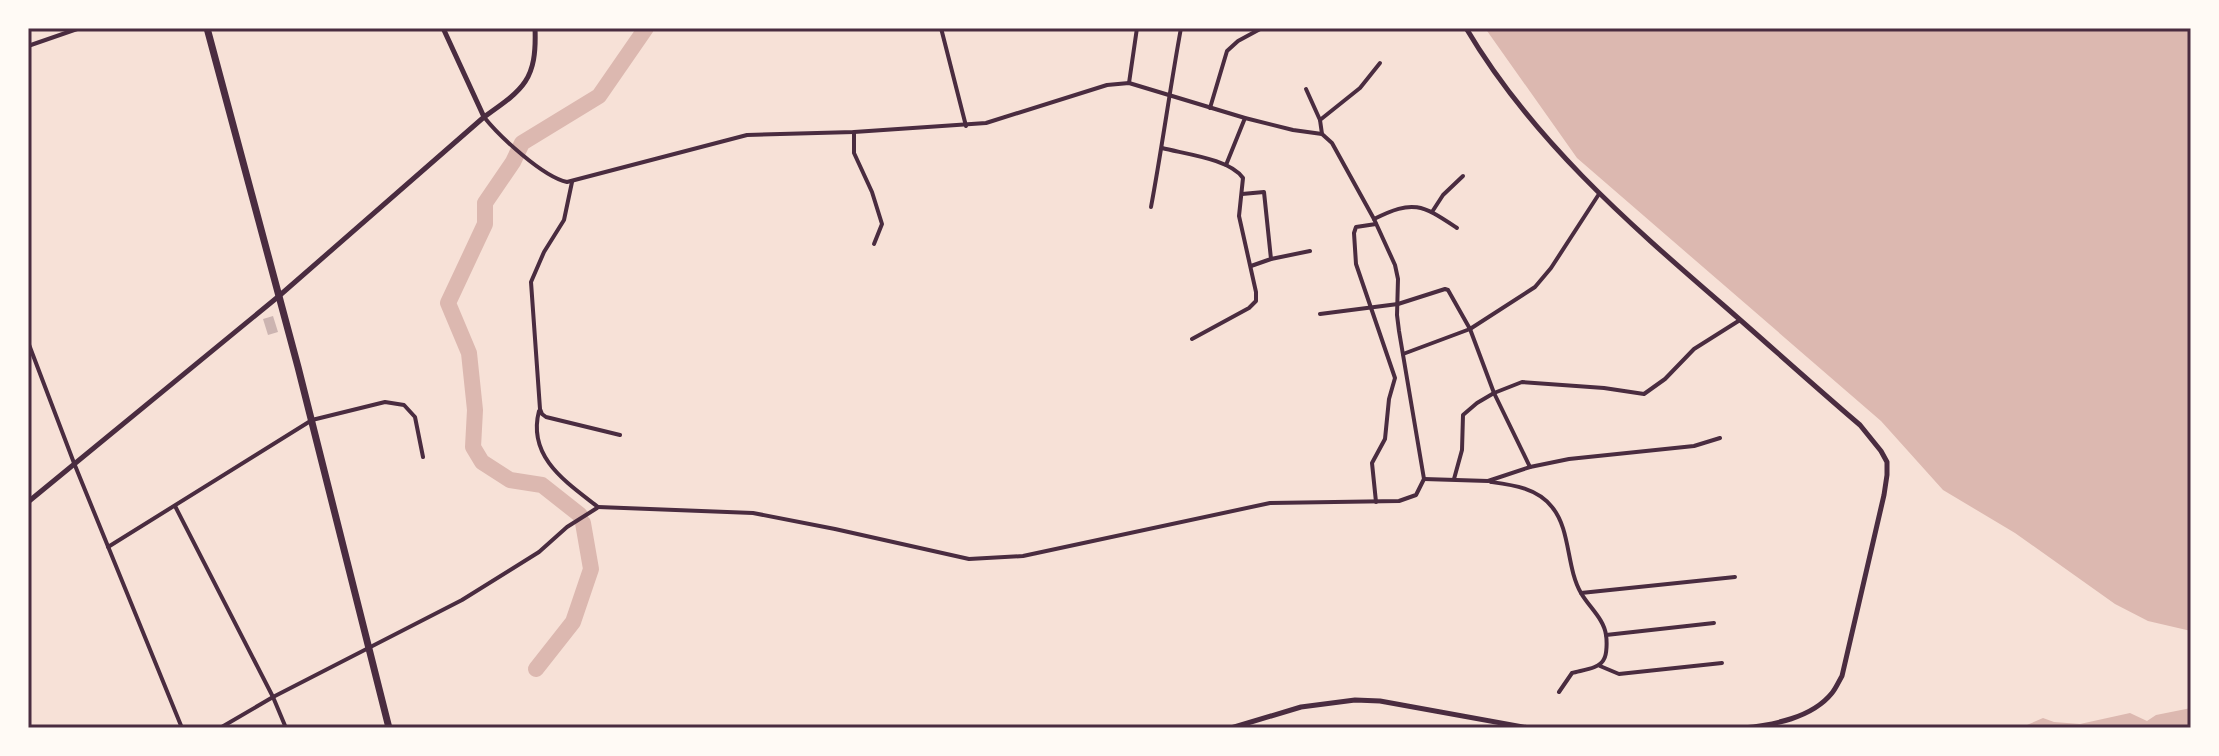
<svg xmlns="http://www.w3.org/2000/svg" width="2219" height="756" font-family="'DM Sans',sans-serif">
<rect width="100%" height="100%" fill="#f7e1d7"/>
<!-- water -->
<g fill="#dcb8b0">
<polygon points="1485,28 2191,28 2191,631 2148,621 2115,604 2015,533 1943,490 1881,421 1577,158"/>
<polygon points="2191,708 2191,728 2001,728 2007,725 2027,725 2043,718 2054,722 2080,724 2130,713 2147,721 2156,715"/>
</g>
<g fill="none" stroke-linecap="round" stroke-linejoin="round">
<!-- river -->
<g stroke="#dcb8b0" stroke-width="16">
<polyline points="580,515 542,485 510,480 482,462 473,447 475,410 469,353 448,303 485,224 485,203 513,162 522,143 599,96 646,28"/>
<polyline points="536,669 573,622 591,569 583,523"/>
</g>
</g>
<!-- building -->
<polygon fill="#ccb4b1" points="273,316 278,332 268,335 263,319"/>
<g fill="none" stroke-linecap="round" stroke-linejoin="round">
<!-- minor -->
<g stroke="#4a2c40" stroke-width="4">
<polyline points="941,28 966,126"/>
<polyline points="28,46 80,28"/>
<polyline points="1129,83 1137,28"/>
<polyline points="1306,89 1320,120"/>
<polyline points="1210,108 1227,51 1238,41 1262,28"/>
<path d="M 484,117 C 499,136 543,177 567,182 L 747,135 L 854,132 L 986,123 L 1107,85 L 1129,83 L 1245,118 L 1293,130 L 1322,134 L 1332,143 L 1374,219 L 1395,265 L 1398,279 L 1397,315 L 1399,331 L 1424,479"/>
<polyline points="854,132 854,153 872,192 882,224 874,244"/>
<polyline points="1322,134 1320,120 1360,88 1380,63"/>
<path d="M 1162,148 C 1185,154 1230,159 1243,178 L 1239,216 L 1256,292 L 1256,301 L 1249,308 L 1192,339"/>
<polyline points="1226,165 1245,118"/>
<polyline points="572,182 564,220 544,252 531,282 540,409 542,414 546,417 620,435"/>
<polyline points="1242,194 1264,192 1271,259 1251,266"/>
<path d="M 1151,207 C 1162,148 1170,88 1181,28"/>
<polyline points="1432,212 1443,195 1463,176"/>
<path d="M 1374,219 C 1414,199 1422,205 1457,228"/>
<polyline points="1376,224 1356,227 1354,233 1356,264 1395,378 1389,399 1385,439 1372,463 1376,502"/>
<polyline points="1271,259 1310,251"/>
<polyline points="1320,314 1398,304 1445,289 1448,290 1470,329 1535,287 1551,268 1599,194"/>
<polyline points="28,342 74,463 182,728"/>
<polyline points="1403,354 1470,329 1494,393 1530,467"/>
<path d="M 539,411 C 527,457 566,482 598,507"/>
<polyline points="1424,479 1488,481 1530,467 1569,459 1694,446 1720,438"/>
<polyline points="1454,479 1462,450 1463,415 1477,403 1494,393 1522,382 1604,388 1644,394 1665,379 1694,349 1740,320"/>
<path d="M 1491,482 C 1513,485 1537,488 1552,507 C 1571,530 1566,567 1581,593 C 1589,607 1604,619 1606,635 C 1607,641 1607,654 1604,659 C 1600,669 1581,670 1572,673 L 1559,692"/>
<polyline points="175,506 273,697 286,728"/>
<polyline points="598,507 753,513 835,529 969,559 1023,556 1270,503 1399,501 1416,495 1424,479"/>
<polyline points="108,547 312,420 385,402 404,405 415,417 423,457"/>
<polyline points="1581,593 1735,577"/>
<polyline points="1606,635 1714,623"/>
<polyline points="1600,666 1619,674 1722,663"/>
<polyline points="220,728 273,697 462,600 539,552 567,527 597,508"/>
</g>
<!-- tertiary -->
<g stroke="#4a2c40" stroke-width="5">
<polyline points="443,28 484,117"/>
<path d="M 1466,28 C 1531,138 1626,221 1722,304 C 1768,344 1813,385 1860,425 L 1881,451 L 1887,462 L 1887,475 L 1884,495 L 1842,676 C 1839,681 1836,688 1832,693 C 1812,718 1773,725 1743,728"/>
<path d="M 28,502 L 279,296 L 484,117 C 524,89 537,80 535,28"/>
<polyline points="1231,728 1301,707 1355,700 1380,701 1529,728"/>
</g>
<!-- primary -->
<polyline stroke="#4a2c40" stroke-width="7" points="207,28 298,367 389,728"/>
</g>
<!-- border -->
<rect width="2219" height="756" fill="none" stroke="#fffaf5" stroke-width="60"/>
<rect x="30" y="30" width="2159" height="696" fill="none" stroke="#4a2c40" stroke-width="3"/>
</svg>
